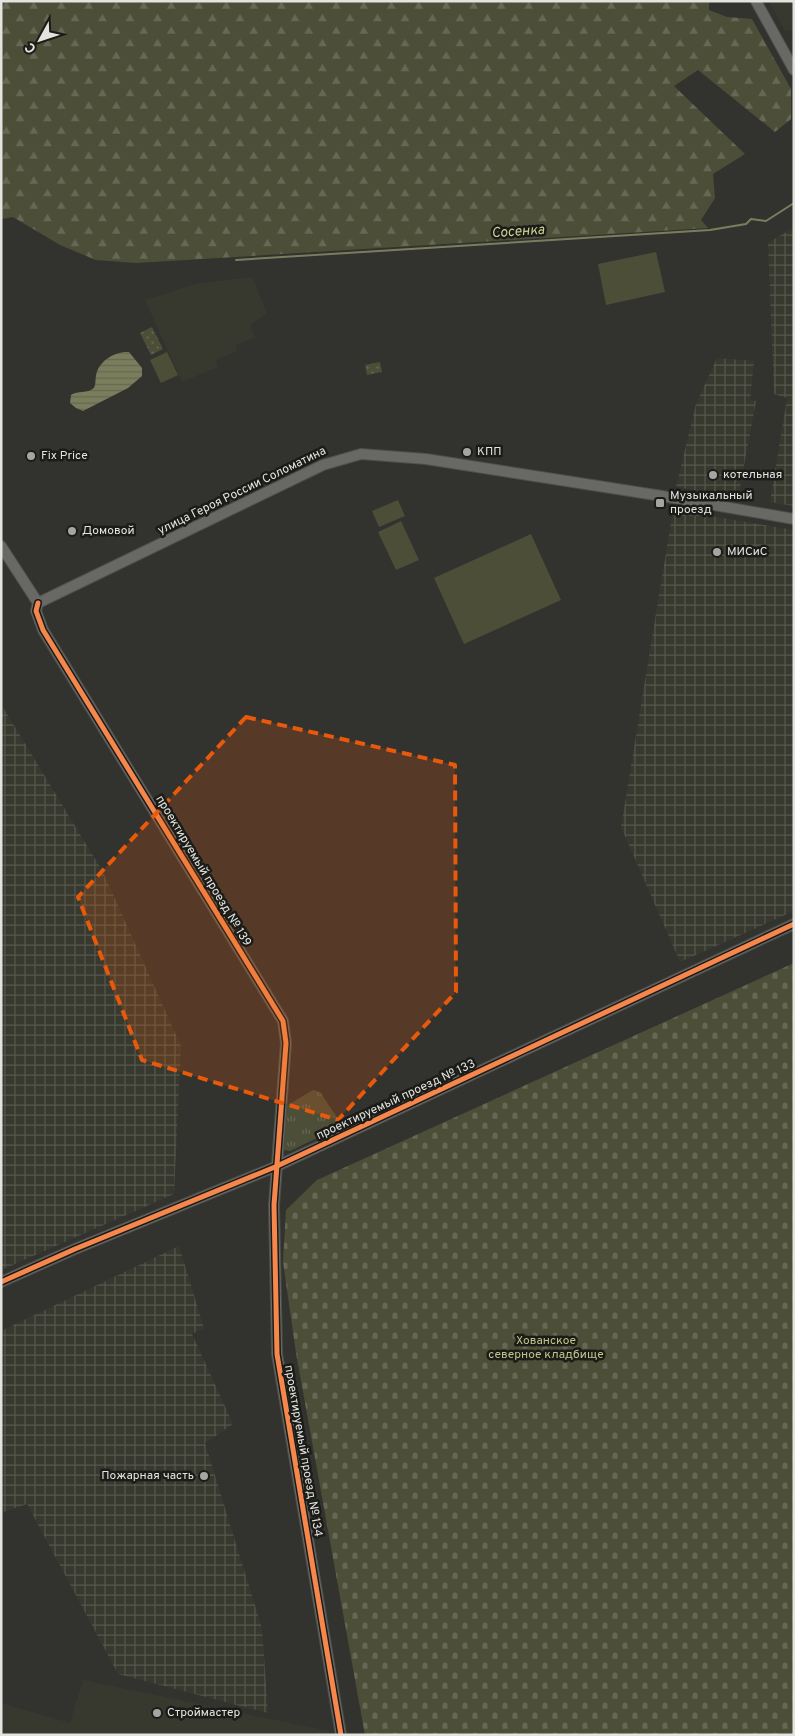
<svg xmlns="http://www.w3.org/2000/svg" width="795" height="1736" font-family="Overpass,sans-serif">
<defs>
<pattern id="industrial-grid" width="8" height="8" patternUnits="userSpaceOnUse" patternTransform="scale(1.25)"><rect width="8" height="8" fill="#38392e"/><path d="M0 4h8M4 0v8" fill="none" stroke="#55564c"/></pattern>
<pattern id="grass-tufts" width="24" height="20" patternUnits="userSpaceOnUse" patternTransform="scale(1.25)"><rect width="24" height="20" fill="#4c4e37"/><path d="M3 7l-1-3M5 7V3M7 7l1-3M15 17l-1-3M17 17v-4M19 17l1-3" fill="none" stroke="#666754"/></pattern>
<pattern id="forest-firs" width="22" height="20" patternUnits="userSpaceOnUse" patternTransform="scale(1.25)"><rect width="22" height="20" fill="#4c4e37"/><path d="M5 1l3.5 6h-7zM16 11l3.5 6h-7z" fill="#666754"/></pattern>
<pattern id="cemetery-stones" width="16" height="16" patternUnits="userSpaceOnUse" patternTransform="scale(1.25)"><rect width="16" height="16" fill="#4c4e37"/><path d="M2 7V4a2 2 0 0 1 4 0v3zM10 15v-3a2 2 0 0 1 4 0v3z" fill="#666754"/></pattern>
<pattern id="park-dots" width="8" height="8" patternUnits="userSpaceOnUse" patternTransform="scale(1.25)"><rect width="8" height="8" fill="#4c4e37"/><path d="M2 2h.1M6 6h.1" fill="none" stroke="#666754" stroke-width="1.8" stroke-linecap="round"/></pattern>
<pattern id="water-rules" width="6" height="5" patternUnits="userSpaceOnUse" patternTransform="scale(1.25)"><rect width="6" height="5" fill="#7b7e5c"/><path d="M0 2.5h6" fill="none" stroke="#656752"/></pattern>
</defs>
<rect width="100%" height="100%" fill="#32332f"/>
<!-- built -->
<g fill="#38392e">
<polygon points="769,1 794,1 794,29 785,31"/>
<polygon points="252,277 267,313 251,325 255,338 235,345 237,351 216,360 218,367 182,382 145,300 196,284"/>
<polygon points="83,1680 328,1731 329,1735 1,1735 1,1703 70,1723"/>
</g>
<!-- industrial -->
<g fill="url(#industrial-grid)">
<polygon points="794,227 794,506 770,502 787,398 774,394 768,243"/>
<polygon points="717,358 754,361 750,400 756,401 738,498 676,487 696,404"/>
<polygon points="673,510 794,530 794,911 680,962 621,827"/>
<polygon points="1,704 103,872 181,1046 174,1194 1,1270"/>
<polygon points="179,1246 204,1328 192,1334 233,1424 205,1443 262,1628 268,1713 118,1674 27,1504 1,1513 1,1331"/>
</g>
<!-- grass -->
<polygon fill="url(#grass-tufts)" points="313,1090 320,1092 340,1122 340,1127 290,1151 284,1150 286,1106"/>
<!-- forest -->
<polygon fill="url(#forest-firs)" points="1,1 709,1 709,10 727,17 752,19 791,89 791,119 775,132 698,70 674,86 745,154 713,174 715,198 701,220 708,228 136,263 96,260 60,245 13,217 1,219"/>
<!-- cemetery -->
<polygon fill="url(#cemetery-stones)" points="794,963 794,1735 365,1735 296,1353 283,1262 286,1210 317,1180"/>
<!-- park -->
<g fill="url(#park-dots)">
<polygon points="152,327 163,349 151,355 140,333"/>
<polygon points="380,362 382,372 367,375 365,365"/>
</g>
<!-- garden -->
<g fill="#4c4e37">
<polygon points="656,252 665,292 606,305 598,264"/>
<polygon points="167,352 178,375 161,383 150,360"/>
<polygon points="398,500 405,516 379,527 372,511"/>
<polygon points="401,521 419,560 396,570 378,532"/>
<polygon points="531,534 561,600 464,644 434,578"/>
</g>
<!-- water -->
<path fill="url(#water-rules)" d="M 129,352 L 142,368 L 142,376 L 128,388 L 83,411 L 76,408 L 70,403 L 71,395 C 78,390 87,394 94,388 C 96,384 95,380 96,376 C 98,361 115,351 129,352 Z"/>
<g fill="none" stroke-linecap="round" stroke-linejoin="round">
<!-- stream -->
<polyline stroke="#7b7e5c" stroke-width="2" points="236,260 710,230 746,224 751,219 766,221 794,203"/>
<!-- minor casing -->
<g stroke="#4e4f4c" stroke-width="12">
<g id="minor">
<polyline points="756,1 794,70"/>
<polyline points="1,546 38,603"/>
<polyline points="38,603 36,611 43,630 283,1021 286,1043 274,1205 277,1354 341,1735"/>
<polyline points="38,603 323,465 361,454 426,459 662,496 794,519"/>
<polyline points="1,1282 75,1249 275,1167 794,924"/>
</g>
</g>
<!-- minor -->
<use href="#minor" stroke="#686865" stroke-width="10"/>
<!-- cycleway casing -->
<g stroke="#1b1b18" stroke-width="8">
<g id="cycleway">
<polyline points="38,603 36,611 43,630 283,1021 286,1043 274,1205 277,1354 341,1735"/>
<polyline points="1,1282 75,1249 275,1167 794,924"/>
</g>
</g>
<!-- cycleway -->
<use href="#cycleway" stroke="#f5874c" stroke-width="5"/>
</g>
<!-- marked area -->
<path fill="#e8590c" fill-opacity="0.2" stroke="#e8590c" stroke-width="4" stroke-dasharray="10 6" stroke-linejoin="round" d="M 246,717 L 455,765 L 456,992 L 338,1120 L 142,1060 L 78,897 Z"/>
<!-- markers -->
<g fill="#a5a6a2" stroke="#1b1b18" stroke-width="2">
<circle cx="467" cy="452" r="5"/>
<circle cx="31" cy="456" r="5"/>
<circle cx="713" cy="475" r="5"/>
<rect x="655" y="498" width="10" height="10" rx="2.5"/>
<circle cx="72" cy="531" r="5"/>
<circle cx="717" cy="552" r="5"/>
<circle cx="204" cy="1476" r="5"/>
<circle cx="157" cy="1713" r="5"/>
</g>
<g text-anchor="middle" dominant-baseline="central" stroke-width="5" stroke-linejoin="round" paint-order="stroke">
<!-- poi labels -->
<g font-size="12" fill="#e3e4e0" stroke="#1b1b18" text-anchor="start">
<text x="477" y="452">КПП</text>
<text x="41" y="456">Fix Price</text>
<text x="723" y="475">котельная</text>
<text x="670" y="496">Музыкальный<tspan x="670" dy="14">проезд</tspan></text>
<text x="82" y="531">Домовой</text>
<text x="727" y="552">МИСиС</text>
<text x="194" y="1476" text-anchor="end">Пожарная часть</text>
<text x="167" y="1713">Строймастер</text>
</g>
<!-- street labels -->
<g font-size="12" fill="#e3e4e0" stroke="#1b1b18">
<text transform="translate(242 491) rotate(-26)">улица Героя России Соломатина</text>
<text transform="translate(203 871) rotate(59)">проектируемый проезд № 139</text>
<text transform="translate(396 1100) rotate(-25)">проектируемый проезд № 133</text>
<text transform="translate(303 1451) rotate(80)">проектируемый проезд № 134</text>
</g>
<!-- park labels -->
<g font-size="12" fill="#c0c487" stroke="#1b1b18">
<text x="546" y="1341">Хованское<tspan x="546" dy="14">северное кладбище</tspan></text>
</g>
<!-- water labels -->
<g font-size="14" font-style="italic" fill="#ced395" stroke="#1b1b18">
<text transform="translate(518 232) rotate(-4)">Сосенка</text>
</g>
</g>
<!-- border -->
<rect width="795" height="1736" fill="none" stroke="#e3e4e0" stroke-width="5"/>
<!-- north arrow -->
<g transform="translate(40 40) rotate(230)" stroke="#1b1b18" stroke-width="4" paint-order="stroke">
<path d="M0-4L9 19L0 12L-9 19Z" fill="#e3e4e0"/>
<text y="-8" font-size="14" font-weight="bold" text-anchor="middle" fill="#e3e4e0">С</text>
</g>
</svg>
